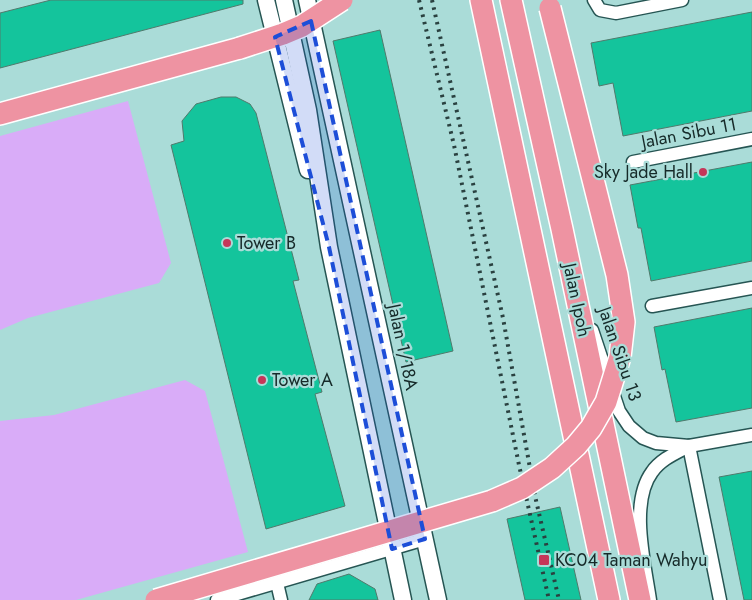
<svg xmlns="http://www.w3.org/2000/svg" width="752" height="600" font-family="Jost,sans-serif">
<rect width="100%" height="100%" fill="#aadcd8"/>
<!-- green -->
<g fill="#d9acf8">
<polygon points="128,101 171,263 159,283 28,318 0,330 0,136"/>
<polygon points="185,380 205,391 248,552 76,600 0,600 0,421 54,415"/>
</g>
<!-- building -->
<g fill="#14c49c" stroke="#507a6c">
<polygon points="51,0 243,0 243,4 0,68 0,13"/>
<polygon points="752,12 752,111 623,136 613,83 599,86 591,43"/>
<polygon points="380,30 453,351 406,362 333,41"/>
<polygon points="221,97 236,97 250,104 256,113 299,280 293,281 322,392 315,394 345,506 266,529 171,145 184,141 182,121 196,104"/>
<polygon points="752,162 752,261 651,281 641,228 638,228 630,185"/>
<polygon points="752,308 752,408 676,422 665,369 662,370 654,327"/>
<polygon points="752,471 752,600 744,600 719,477"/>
<polygon points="560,507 581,600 525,600 507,519"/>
<polygon points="349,574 375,589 378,600 309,600 317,584"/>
</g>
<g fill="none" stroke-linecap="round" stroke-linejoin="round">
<!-- minor casing -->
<g stroke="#265553" stroke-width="15">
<g id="minor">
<polyline points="594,0 600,10 616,13 682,0"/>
<polyline points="633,162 752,139"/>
<polyline points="652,306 752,288"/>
<polyline points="592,330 619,411 629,426 643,438 656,443 689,446 752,435"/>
<polyline points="689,446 720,600"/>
<polyline points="277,583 281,600"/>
<polyline points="217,600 425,539"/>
<path d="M 650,600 C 645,565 629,503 652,472 C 661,459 676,453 689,446"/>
</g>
</g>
<!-- tertiary casing -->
<g stroke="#265553" stroke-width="19">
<g id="tertiary">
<polyline points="266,0 308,170"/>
<polyline points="284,0 308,110 329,247 403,600"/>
<polyline points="307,0 438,600"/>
</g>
</g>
<!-- trunk casing -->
<g stroke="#fff" stroke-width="24">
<g id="trunk">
<polyline points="481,0 609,600"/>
<polyline points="511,0 562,229 640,600"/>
<polyline points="0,114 240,48"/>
</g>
</g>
<!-- minor -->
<use href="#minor" stroke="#fff" stroke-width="12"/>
<!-- tertiary -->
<use href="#tertiary" stroke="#fff" stroke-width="16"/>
<!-- trunk -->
<use href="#trunk" stroke="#ee93a2" stroke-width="21"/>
<!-- rail -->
<g stroke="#2a4140" stroke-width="4" stroke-dasharray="2.5 5" stroke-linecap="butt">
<polyline points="419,0 454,145 519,465 549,600"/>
<polyline points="432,0 503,318 535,496 559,600"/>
</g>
<!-- trunk-bridge casing -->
<g stroke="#fff" stroke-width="24" stroke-linecap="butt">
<g id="trunk-bridge">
<polyline points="240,48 283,34 302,26 342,0"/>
<polyline points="156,600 492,501 522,488 552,468 576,446 591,428 606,402 620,357 624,322 617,275 550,8"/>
</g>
</g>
<!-- trunk-bridge -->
<use href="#trunk-bridge" stroke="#ee93a2" stroke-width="21"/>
</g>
<!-- marked area -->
<path fill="#1d4ed8" fill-opacity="0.2" stroke="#1d4ed8" stroke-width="4" stroke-dasharray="10 6" stroke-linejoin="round" d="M 311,21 L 425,539 L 392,549 L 329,247 L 275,37 Z"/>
<!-- markers -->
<g fill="#c53659" stroke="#aadcd8" stroke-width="2">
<circle cx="703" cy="172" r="5"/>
<circle cx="227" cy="243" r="5"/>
<circle cx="262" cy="380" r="5"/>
<rect x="538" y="554" width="12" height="12" rx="2.5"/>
</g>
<g text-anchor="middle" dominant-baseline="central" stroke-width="4.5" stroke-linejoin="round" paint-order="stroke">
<!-- street labels -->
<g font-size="18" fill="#162a29" stroke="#aadcd8">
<text transform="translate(689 133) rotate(-11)">Jalan Sibu 11</text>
<text transform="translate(577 300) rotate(78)">Jalan Ipoh</text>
<text transform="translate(403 347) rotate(78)">Jalan 1/18A</text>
<text transform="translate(620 354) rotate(71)">Jalan Sibu 13</text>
</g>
<!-- poi labels -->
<g font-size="18" fill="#162a29" stroke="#aadcd8" text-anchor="start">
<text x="693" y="172" text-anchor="end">Sky Jade Hall</text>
<text x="237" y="243">Tower B</text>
<text x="272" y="380">Tower A</text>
<text x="555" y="560">KC04 Taman Wahyu</text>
</g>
</g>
</svg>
